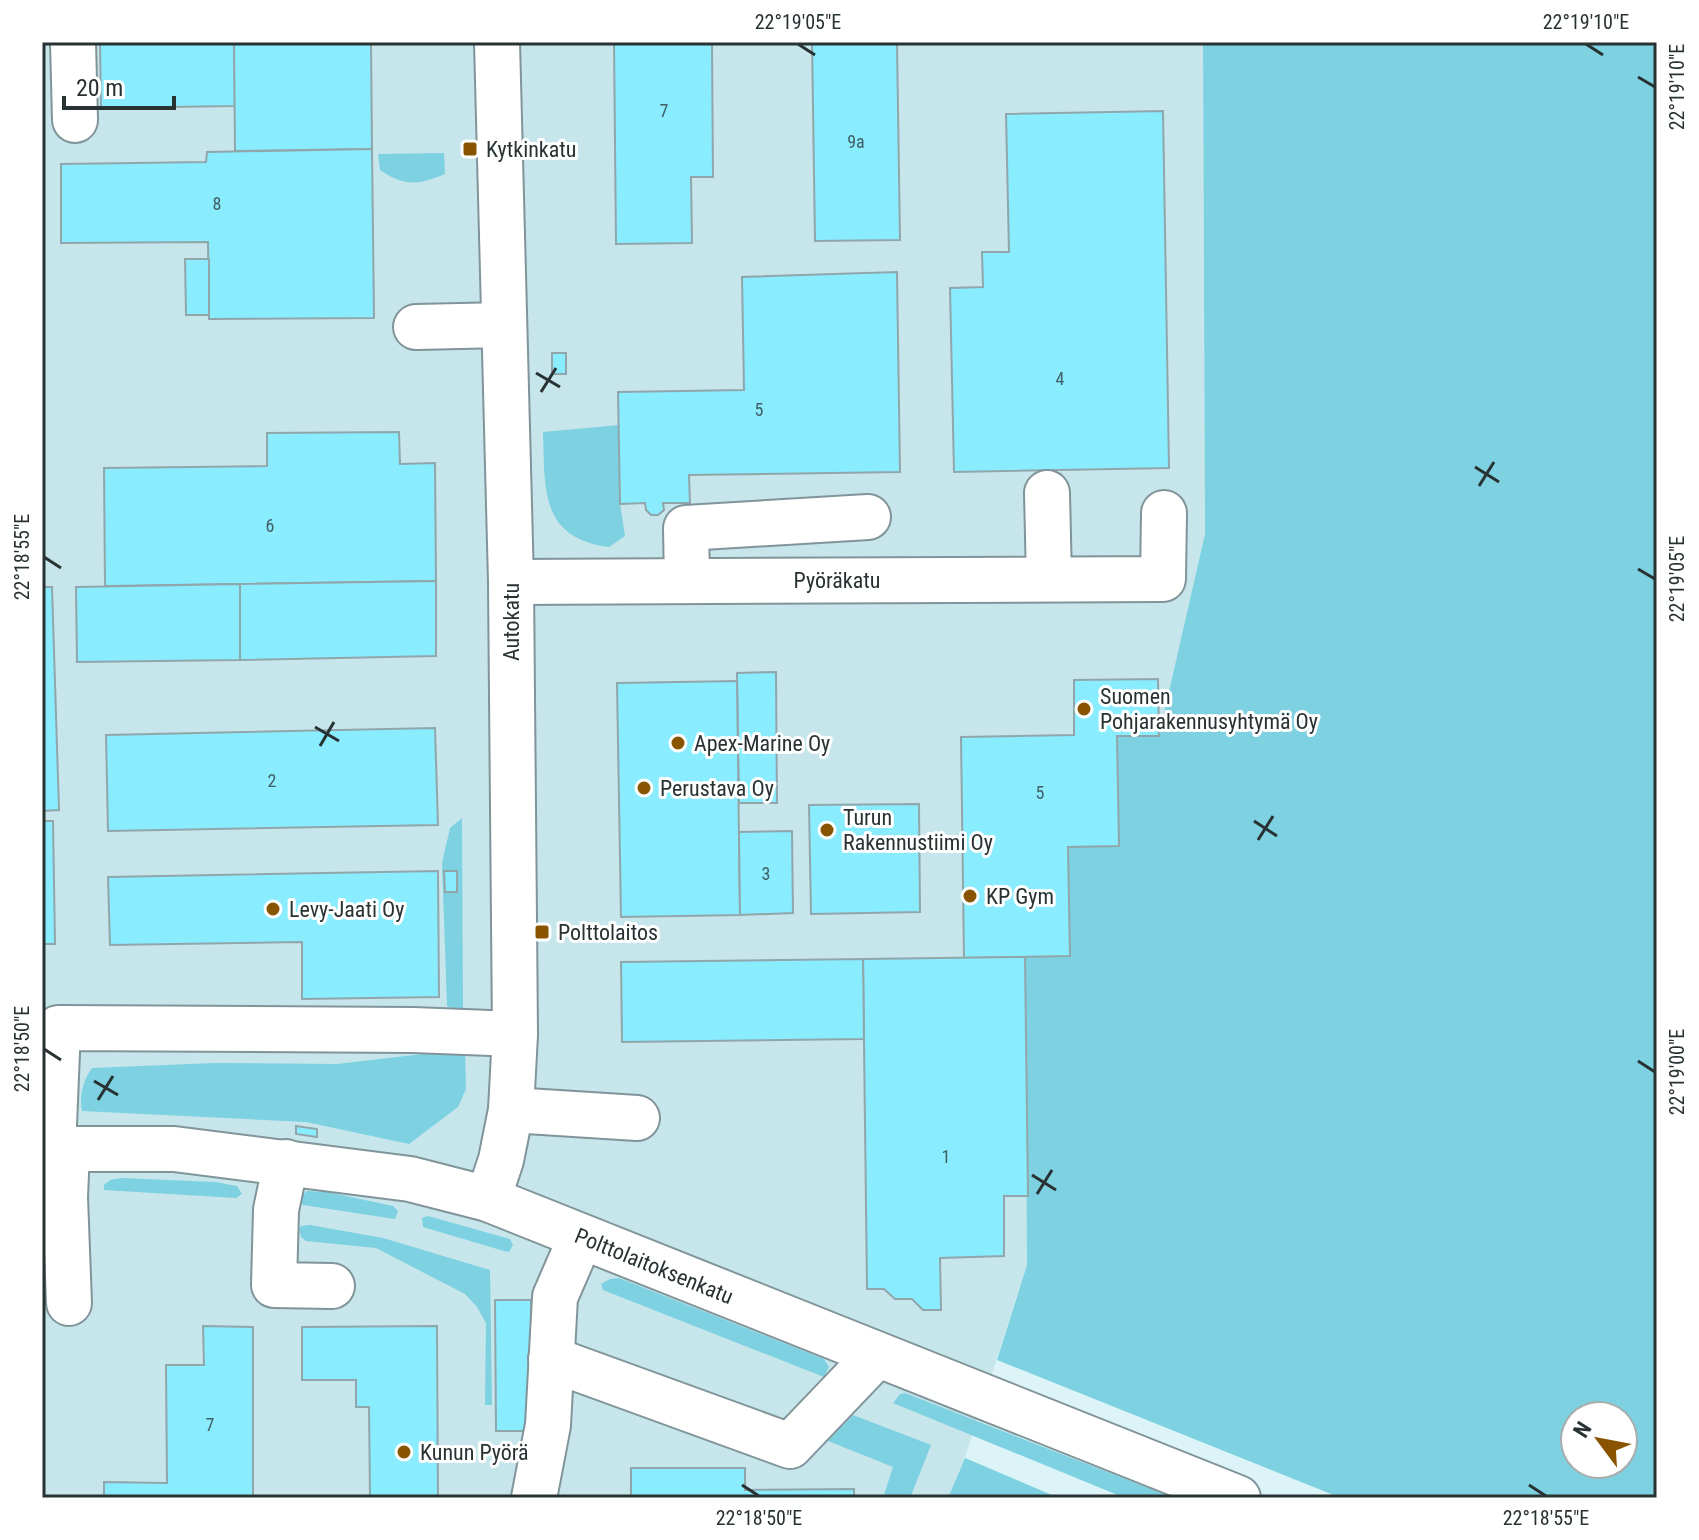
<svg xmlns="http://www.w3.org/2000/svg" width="1699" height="1540" font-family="'Roboto Condensed',sans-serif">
<rect width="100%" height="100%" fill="#dcf3f8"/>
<!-- built -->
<polygon fill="#c6e6eb" points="42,42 1203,42 1205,534 1159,736 1118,736 1119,846 1070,956 1025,957 1027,1265 965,1457 948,1498 42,1498"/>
<!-- green -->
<g fill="#7dd1e1" fill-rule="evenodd">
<path d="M 1203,42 L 1657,42 L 1657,1498 L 1341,1498 L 997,1360 L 1027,1265 L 1025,957 L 1070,956 L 1068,847 L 1119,846 L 1117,736 L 1159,735 L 1205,534 ZM 1575,1416 L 1623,1416 L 1623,1464 L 1575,1464 Z"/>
<path d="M 444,153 L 445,174 C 418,185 405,187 380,170 L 378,154 Z"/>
<path d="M 619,425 L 620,504 L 625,536 L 609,547 C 539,538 545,488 543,432 Z"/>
<polygon points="462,818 463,1014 447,1006 442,863 450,828"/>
<path d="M 465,1049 L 466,1089 L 458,1107 L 409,1144 L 306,1122 L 82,1111 C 79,1097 83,1080 92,1068 L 214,1063 L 337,1064 Z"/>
<polygon points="122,1178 215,1182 237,1186 242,1194 236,1198 104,1190 104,1185 110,1180"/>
<polygon points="307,1191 327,1192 393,1206 398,1211 395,1219 303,1205 299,1202 301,1196"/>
<polygon points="428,1216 510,1239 513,1245 509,1252 504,1251 423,1227 422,1218"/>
<polygon points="310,1225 383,1238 490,1270 492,1405 485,1405 486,1323 477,1307 465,1294 376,1248 306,1241 301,1237 299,1229 301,1226"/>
<polygon points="619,1278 824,1359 829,1367 824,1377 603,1290 601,1284 610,1279"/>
<polygon points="905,1393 1169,1496 1170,1498 1125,1498 893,1403 900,1394"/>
<polygon points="853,1415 931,1445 910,1498 883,1498 893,1467 828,1441"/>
<polygon points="965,1458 1059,1498 948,1498"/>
</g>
<!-- building -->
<g fill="#89ecff" stroke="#91a6ab" stroke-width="2">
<polygon points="100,42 234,42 235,106 101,108"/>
<polygon points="234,42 371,42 372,149 235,151"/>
<polygon points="614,42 712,42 713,177 691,177 692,243 616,244"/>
<polygon points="812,42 897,42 900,240 815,241"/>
<polygon points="1163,111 1169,468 954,472 950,288 983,287 982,252 1009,252 1006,114"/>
<polygon points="372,149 374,318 209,319 208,242 61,243 61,164 206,162 207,152"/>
<polygon points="185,259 209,259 209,315 186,315"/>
<polygon points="897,272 900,472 689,475 690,503 663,503 664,510 658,515 651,515 646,510 645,503 620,504 618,392 744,390 742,277"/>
<rect x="552" y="353" width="14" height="21"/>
<polygon points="399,432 400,464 435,463 436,581 105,586 104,468 267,466 267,433"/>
<polygon points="436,581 436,656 240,660 240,584"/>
<polygon points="240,584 240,660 77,662 76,587"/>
<polygon points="42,587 52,587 59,810 42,811"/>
<polygon points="776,672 777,803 739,803 737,673"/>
<polygon points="1158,679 1159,736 1117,736 1119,846 1068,847 1070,956 964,958 961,737 1074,735 1074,680"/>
<polygon points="737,681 740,915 621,917 617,683"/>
<polygon points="435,728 438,825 108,831 106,735"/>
<polygon points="919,804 920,912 811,914 809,805"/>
<polygon points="42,821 53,821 55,944 42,944"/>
<polygon points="792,831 793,913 740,915 739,832"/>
<polygon points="438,871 439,997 302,999 302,942 110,945 108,877"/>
<polygon points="444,871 457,871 457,892 445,892"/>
<polygon points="1025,957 1028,1196 1004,1196 1004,1256 940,1258 941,1310 923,1310 912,1299 895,1299 884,1289 867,1289 863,959"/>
<polygon points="863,959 864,1039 622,1042 621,962"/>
<polygon points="296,1126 317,1129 317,1137 296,1134"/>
<polygon points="495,1300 531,1300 532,1431 496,1431"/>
<polygon points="203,1326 253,1327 253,1498 104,1498 104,1482 167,1483 166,1365 204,1365"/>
<polygon points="437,1326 438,1498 370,1498 369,1407 356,1407 356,1380 302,1380 302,1327"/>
<polygon points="631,1468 745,1468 745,1490 854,1489 854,1498 631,1498"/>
</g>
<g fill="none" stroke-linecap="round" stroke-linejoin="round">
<!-- minor casing -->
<g stroke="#809499" stroke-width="48">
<g id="minor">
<polyline points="73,42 75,120"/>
<polyline points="416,327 504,325"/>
<polyline points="1047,493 1049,579"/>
<polyline points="687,581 686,528 868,517"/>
<polyline points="511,582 1163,579 1164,513"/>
<polyline points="511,1110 637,1118"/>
<polyline points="42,1149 174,1149 410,1179 488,1199 1238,1498"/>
<polyline points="53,1149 58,1028 413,1030 515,1034"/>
<polyline points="67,1149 65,1197 69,1303"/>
<polyline points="286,1162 276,1210 274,1285 332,1286"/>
<polyline points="488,1199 501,1160 511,1110 515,1034 511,582 497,42"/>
<polyline points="551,1359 790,1446 877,1355"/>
<polyline points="534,1498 548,1425 555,1297 581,1237"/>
</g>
</g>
<!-- minor -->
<use href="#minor" stroke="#fff" stroke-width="44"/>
</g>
<!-- ticks -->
<path fill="none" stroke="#293233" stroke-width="3" d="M 798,44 L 815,55M 1586,44 L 1603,55M 1638,77 L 1655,87M 536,373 L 560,387M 541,392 L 556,368M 1475,467 L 1499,482M 1479,486 L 1494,462M 44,557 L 61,568M 1638,569 L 1655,579M 315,727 L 339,741M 320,746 L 334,722M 1254,821 L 1277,836M 1258,840 L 1273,816M 44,1049 L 61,1060M 1638,1061 L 1655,1072M 94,1081 L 118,1095M 98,1100 L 113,1076M 1032,1175 L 1056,1190M 1037,1194 L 1052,1170M 742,1485 L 759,1496M 1529,1485 L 1546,1496"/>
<!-- markers -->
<g fill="#885400" stroke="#fff" stroke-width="3">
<rect x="462" y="141" width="16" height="16" rx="4"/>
<circle cx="1084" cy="709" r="8"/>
<circle cx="678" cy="743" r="8"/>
<circle cx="644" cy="788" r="8"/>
<circle cx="827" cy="830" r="8"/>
<circle cx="970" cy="896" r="8"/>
<circle cx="273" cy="909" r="8"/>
<rect x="534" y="924" width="16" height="16" rx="4"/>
<circle cx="404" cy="1452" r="8"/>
</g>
<g text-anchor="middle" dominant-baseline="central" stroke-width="6" stroke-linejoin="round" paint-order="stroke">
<!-- number labels -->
<g font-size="18" fill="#416066">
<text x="664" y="110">7</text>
<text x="856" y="141">9a</text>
<text x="217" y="203">8</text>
<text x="1060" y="378">4</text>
<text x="759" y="409">5</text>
<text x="270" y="525">6</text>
<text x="272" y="780">2</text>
<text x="1040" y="792">5</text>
<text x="766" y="873">3</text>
<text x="946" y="1156">1</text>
<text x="210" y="1424">7</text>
</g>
<!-- poi labels -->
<g font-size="22" fill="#293233" stroke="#fff" text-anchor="start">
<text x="486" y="149">Kytkinkatu</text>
<text x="1100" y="696">Suomen<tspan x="1100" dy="25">Pohjarakennusyhtymä Oy</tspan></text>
<text x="694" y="743">Apex-Marine Oy</text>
<text x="660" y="788">Perustava Oy</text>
<text x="843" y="817">Turun<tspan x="843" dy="25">Rakennustiimi Oy</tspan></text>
<text x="986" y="896">KP Gym</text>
<text x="289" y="909">Levy-Jaati Oy</text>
<text x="558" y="932">Polttolaitos</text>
<text x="420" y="1452">Kunun Pyörä</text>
</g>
<!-- street labels -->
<g font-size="22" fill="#293233" stroke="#fff">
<text x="837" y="580">Pyöräkatu</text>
<text transform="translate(511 622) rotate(-90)">Autokatu</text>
<text transform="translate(654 1266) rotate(22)">Polttolaitoksenkatu</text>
</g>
</g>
<!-- border -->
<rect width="1699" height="1540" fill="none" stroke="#ffffff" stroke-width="88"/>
<!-- north arrow -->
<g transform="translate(1599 1440) rotate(302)"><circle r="38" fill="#ffffff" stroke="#a9adad" stroke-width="2"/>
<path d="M0-6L14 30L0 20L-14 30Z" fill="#885400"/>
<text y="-12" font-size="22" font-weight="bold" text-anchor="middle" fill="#293233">N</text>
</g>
<!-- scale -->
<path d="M64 96v12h110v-12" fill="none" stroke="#293233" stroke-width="4"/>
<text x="76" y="96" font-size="24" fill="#293233" stroke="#ffffff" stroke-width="6" paint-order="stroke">20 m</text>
<rect x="44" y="44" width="1611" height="1452" fill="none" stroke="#293233" stroke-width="3"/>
<g font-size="20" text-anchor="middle" fill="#293233">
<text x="798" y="29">22°19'05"E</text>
<text x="1586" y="29">22°19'10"E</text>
<text transform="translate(1677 87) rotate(-90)" y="7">22°19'10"E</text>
<text transform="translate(22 557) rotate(-90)" y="7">22°18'55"E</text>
<text transform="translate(1677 579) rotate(-90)" y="7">22°19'05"E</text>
<text transform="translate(22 1049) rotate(-90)" y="7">22°18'50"E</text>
<text transform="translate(1677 1072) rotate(-90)" y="7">22°19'00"E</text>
<text x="759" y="1525">22°18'50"E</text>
<text x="1546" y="1525">22°18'55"E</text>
</g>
</svg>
